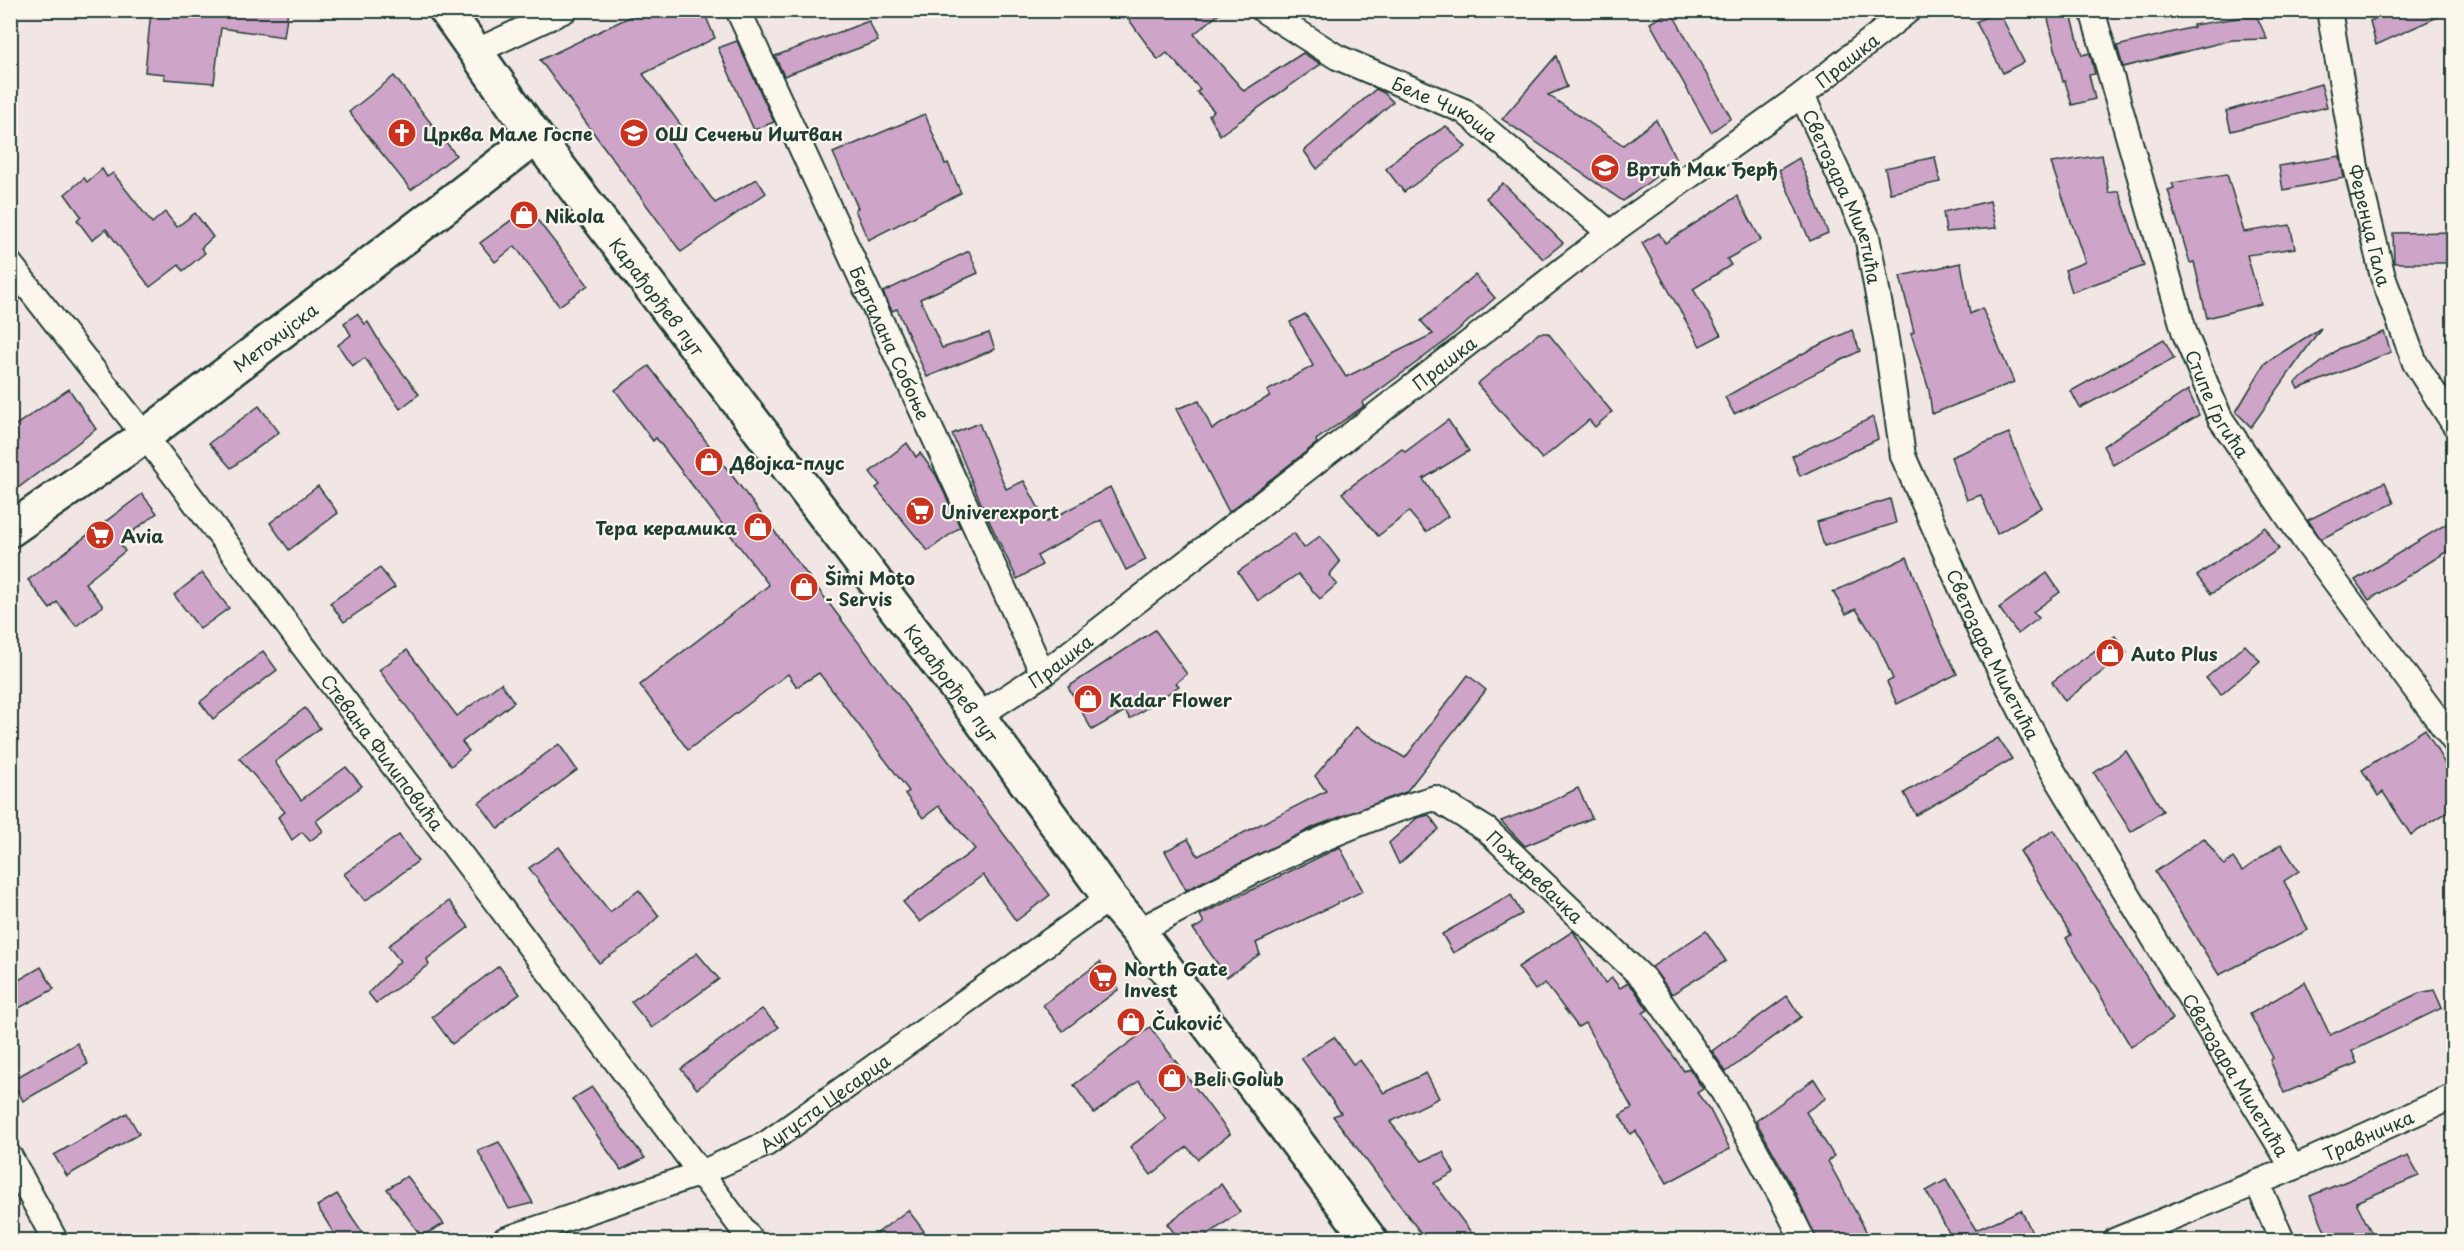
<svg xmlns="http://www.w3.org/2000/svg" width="2464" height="1251" font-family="'Playpen Sans',sans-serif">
<rect width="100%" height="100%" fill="#f2e6e5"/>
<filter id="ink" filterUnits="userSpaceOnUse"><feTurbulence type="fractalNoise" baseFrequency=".0167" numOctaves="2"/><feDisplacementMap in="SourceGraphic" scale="12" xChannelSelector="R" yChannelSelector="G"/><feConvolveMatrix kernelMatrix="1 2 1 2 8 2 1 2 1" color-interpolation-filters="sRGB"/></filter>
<g filter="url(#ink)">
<!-- building -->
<g fill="#cea4c8" stroke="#1f3d34" stroke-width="1.5">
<polygon points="151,10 288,10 284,37 221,28 214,83 164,79 165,74 145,72"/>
<polygon points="644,10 703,10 715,38 643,74 683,128 668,138 715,203 757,179 766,193 681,252 540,60"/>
<polygon points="1122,10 1224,10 1194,34 1244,91 1303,53 1321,64 1220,135 1209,115 1214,111 1197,92 1200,89 1167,53 1158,60"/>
<polygon points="1998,10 2024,62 2003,73 1976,22"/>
<polygon points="2046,10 2070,10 2082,55 2090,53 2095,74 2089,75 2095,99 2072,105 2065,81 2063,82"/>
<polygon points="2396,10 2453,10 2376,45 2370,21"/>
<polygon points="1671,11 1731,118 1711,132 1650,23"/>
<polygon points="2244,17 2257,17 2267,39 2232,40 2123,67 2117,46 2194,27 2193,25"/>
<polygon points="869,21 878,41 784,76 775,56"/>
<polygon points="737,41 774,122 754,130 718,48"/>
<polygon points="1556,56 1567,87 1548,95 1623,145 1656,120 1677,161 1623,201 1502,119"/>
<polygon points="394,76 456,155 411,190 349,112"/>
<polygon points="2321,84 2327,107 2231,131 2226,111"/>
<polygon points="1376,89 1384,93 1393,102 1317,169 1304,151"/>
<polygon points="925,114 945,164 948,163 961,193 868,240 855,210 858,208 833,153"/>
<polygon points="1446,126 1466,147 1404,192 1386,169 1399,156"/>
<polygon points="2102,155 2109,193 2119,191 2144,266 2072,292 2065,270 2085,262 2051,163"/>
<polygon points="2340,156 2344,178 2283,190 2279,166"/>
<polygon points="1935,157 1940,182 1890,193 1885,168"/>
<polygon points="1799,158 1828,233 1810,241 1779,170"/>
<polygon points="102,169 107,177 113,173 152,223 165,212 177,227 195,213 213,237 201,248 205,253 183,271 179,265 150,287 106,229 92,240 77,220 81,216 65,194 84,178 87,182"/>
<polygon points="2227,174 2244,232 2290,225 2295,248 2247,255 2261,304 2207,318 2194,262 2190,263 2168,190 2174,188 2172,183"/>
<polygon points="1503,183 1563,243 1543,259 1486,198"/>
<polygon points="1737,196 1761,240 1727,259 1731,265 1693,289 1721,335 1700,346 1642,243 1659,233 1665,243"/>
<polygon points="1990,201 1996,228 1946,232 1943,212"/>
<polygon points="528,208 588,285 559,306 515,246 495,262 480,243"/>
<polygon points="2454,232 2454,263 2394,263 2393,233"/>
<polygon points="969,251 978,273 920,299 942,348 989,333 995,349 927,377 897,309 892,311 883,292"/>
<polygon points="1961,263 1970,314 1982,308 2014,382 1932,414 1929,390 1911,333 1914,332 1900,276"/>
<polygon points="1475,275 1495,298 1443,343 1362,403 1364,406 1316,440 1317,443 1229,512 1176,409 1199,401 1212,429 1270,396 1267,391 1313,366 1290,322 1305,314 1346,377 1433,334 1421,321"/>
<polygon points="357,314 365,324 368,322 382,346 419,394 400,409 365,358 352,366 338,345 351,335 344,323"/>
<polygon points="2321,328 2251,427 2236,412 2265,363"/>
<polygon points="1852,330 1860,351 1734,414 1725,397 1813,348"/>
<polygon points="2384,332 2391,352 2298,389 2295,383 2340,348"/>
<polygon points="1539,333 1548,333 1612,412 1595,427 1589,420 1542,459 1477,384"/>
<polygon points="2164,339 2174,359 2080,408 2071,391"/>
<polygon points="649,366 1050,895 1016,921 983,875 920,922 903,902 975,849 939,806 923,818 905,794 909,791 819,673 797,687 788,674 688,750 640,685 769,585 656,438 653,441 615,390"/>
<polygon points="69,389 96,429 10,494 10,429"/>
<polygon points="2188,390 2199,415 2113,465 2103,446"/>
<polygon points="259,406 279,432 231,468 209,443"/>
<polygon points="1873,417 1878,439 1800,476 1792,456"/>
<polygon points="1448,420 1469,451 1423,479 1448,516 1426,532 1409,512 1378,536 1342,493 1402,449 1405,452"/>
<polygon points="979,423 1006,489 1024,481 1046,522 1110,487 1146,560 1126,570 1101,520 1037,556 1042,565 1017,579 983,508 952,434"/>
<polygon points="2009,433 2031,489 2042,507 1997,534 1981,495 1967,500 1951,457"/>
<polygon points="907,443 916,457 920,453 936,475 960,527 928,551 876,488 880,485 870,472"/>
<polygon points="2385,482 2394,503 2321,539 2308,520"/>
<polygon points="318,486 338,513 289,550 270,523"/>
<polygon points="142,494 157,513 119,542 125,551 85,583 103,606 76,626 57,602 50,609 28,580"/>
<polygon points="1890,499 1896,523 1824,546 1817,522"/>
<polygon points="2454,519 2454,547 2369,600 2355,580"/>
<polygon points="2265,527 2279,549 2211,594 2197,576"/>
<polygon points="1294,533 1304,548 1320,536 1340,562 1329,575 1337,584 1320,599 1298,574 1258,601 1238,572"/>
<polygon points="1907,557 1934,626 1957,674 1897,704 1887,682 1893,679 1877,642 1856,609 1846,614 1833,592"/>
<polygon points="380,568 395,587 344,622 330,603"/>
<polygon points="202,573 229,608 200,629 174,595"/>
<polygon points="2047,573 2060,592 2033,612 2039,618 2018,634 1999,608"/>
<polygon points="1155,630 1187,674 1176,683 1179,686 1130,719 1125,711 1092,730 1068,687"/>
<polygon points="2115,636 2127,652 2065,701 2052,682"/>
<polygon points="2245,645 2260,661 2221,695 2206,678"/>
<polygon points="407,650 457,716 501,683 514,702 462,742 469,751 451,766 379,670"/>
<polygon points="263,651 277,670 213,719 200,702"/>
<polygon points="1468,675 1486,690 1406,792 1316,826 1186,890 1165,851 1188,839 1198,856 1326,791 1315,776 1356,727 1405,758"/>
<polygon points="305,708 320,728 275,762 301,800 346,767 362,786 316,821 323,831 310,841 302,832 292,840 278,817 285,812 239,758"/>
<polygon points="2425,729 2454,780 2454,808 2411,835 2383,792 2378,796 2362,770"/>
<polygon points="1998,738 2012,759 1916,815 1904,793"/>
<polygon points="559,744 577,770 498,829 479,803"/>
<polygon points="2126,751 2163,811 2131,832 2094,773"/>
<polygon points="1578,788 1592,818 1525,846 1501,821 1548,803"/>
<polygon points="1429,815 1439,829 1399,864 1389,843 1417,818"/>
<polygon points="2054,830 2173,1019 2131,1047 2066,938 2071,935 2020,851"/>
<polygon points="399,835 418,861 365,901 344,874"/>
<polygon points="2204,838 2224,865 2233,858 2242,871 2281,844 2299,871 2284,881 2308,930 2219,975 2155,872"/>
<polygon points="559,847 610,912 639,890 659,916 635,939 599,963 529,868"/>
<polygon points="1340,847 1363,891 1256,943 1260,954 1227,977 1193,929 1204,923 1200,915"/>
<polygon points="1511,895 1522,914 1453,953 1442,934"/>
<polygon points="449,901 469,927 427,959 429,965 376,1003 368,993 400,961 388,946"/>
<polygon points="1573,931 1605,983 1612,978 1620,988 1628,983 1634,989 1648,1010 1643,1013 1684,1071 1689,1068 1703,1089 1697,1093 1710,1110 1730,1149 1667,1183 1636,1131 1630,1134 1620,1115 1632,1108 1585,1023 1578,1027 1545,983 1535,990 1518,967"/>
<polygon points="1706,931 1726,961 1672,994 1652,967"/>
<polygon points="697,953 719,979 652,1028 631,1002"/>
<polygon points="1100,962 1119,989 1063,1031 1043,1005"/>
<polygon points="499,966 520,994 452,1044 432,1017"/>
<polygon points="41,967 54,989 10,1013 10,985"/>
<polygon points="2305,982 2330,1035 2419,993 2434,990 2442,1008 2352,1051 2357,1063 2284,1093 2270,1060 2273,1058 2250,1014"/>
<polygon points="1787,996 1801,1017 1726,1072 1712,1051"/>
<polygon points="762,1009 779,1027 697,1089 681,1069"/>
<polygon points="1150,1027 1230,1134 1198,1159 1187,1147 1151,1175 1130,1147 1166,1119 1139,1081 1094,1113 1074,1085"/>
<polygon points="1334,1037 1353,1064 1360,1060 1384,1093 1426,1073 1439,1098 1390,1122 1422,1161 1443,1152 1454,1173 1434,1183 1477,1240 1426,1240 1333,1116 1341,1113 1301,1058"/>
<polygon points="77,1043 88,1064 23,1101 12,1080"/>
<polygon points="1814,1079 1826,1098 1806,1112 1834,1156 1828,1161 1871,1240 1817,1240 1794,1190 1756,1121"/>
<polygon points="592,1087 618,1123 645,1158 621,1170 572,1099"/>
<polygon points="127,1113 139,1134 67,1176 54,1155"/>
<polygon points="499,1142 533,1203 509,1209 478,1151"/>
<polygon points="2408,1156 2419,1176 2356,1202 2375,1240 2329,1240 2310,1196"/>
<polygon points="407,1176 444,1224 421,1236 387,1189"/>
<polygon points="1946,1180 1976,1230 2021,1210 2036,1240 1953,1240 1926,1191"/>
<polygon points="1221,1184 1240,1212 1200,1240 1180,1240 1167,1224"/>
<polygon points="337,1194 354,1220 368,1240 338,1240 317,1206"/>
<polygon points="908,1210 924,1231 911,1240 868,1240"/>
</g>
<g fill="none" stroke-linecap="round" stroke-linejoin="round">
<!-- street casing -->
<g stroke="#1f3d34" stroke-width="28">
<g id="street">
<path id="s1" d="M 738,10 L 1043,674"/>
<path id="s2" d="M 1263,10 L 1337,57 L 1464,111 L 1610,233"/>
<path id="s3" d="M 2092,10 L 2185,334 L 2220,418 L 2305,541 L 2454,741"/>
<path id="s4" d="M 2329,10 L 2356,167 L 2383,277 L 2415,363 L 2454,424"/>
<polyline points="477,51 565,10"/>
<path id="s5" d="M 1802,95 L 1867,236 L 1886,339 L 1903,456 L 1980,631 L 2048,763 L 2293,1168"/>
<path id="s6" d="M 10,264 L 145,436 L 751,1240"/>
<path id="s7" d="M 978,716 L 1043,674 L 1610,233 L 1802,95 L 1909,10"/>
<path id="s8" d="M 1138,931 C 1230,883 1336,825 1435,798 L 1487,830 L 1645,980 L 1723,1092 L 1781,1196 L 1803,1240"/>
<polyline points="10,1157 55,1240"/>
<polyline points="2257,1182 2282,1240"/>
<path id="s9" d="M 504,1240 L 701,1173 L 766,1144 L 1110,898"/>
<path id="s10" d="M 2116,1240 L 2293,1168 L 2454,1096"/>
</g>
</g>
<!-- secondary casing -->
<g stroke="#1f3d34" stroke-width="38">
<g id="secondary">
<path id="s11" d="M 446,10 L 536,137 L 978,716 L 1110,898 L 1138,931 L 1370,1240"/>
<path id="s12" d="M 10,530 L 145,436 L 536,137"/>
</g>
</g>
<!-- street -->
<use href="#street" stroke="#fbf7ec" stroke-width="24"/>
<!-- secondary -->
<use href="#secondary" stroke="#fbf7ec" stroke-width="33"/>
</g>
</g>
<!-- icons -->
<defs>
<g id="church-disc" transform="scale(1.5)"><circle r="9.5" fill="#c8321e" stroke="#fbf7ec"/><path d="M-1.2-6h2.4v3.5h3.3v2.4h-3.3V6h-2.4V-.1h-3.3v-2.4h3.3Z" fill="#fff"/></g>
<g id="school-disc" transform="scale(1.5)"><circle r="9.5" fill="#c8321e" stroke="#fbf7ec"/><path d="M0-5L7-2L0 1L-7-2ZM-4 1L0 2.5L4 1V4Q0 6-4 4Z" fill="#fff"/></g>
<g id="shop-disc" transform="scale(1.5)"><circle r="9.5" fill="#c8321e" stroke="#fbf7ec"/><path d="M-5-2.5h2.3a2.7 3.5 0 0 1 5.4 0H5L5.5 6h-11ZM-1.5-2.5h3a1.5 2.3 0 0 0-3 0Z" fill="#fff"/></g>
<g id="supermarket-disc" transform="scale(1.5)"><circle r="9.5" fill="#c8321e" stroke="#fbf7ec"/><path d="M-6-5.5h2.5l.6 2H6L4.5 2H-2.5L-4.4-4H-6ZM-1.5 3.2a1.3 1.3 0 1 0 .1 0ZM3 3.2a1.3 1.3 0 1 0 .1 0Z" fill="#fff"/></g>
</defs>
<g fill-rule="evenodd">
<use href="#church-disc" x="402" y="133"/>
<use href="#school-disc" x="634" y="133"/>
<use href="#school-disc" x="1605" y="168"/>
<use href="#shop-disc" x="524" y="215"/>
<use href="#shop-disc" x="709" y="462"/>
<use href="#supermarket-disc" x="920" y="511"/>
<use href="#shop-disc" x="758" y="527"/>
<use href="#supermarket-disc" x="100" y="535"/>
<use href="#shop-disc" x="804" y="587"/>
<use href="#shop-disc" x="2110" y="653"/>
<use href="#shop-disc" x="1088" y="699"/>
<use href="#supermarket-disc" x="1103" y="978"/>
<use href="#shop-disc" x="1131" y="1022"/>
<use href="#shop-disc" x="1172" y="1078"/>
</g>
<g text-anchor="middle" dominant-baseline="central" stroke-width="4.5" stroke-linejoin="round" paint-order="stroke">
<!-- street labels -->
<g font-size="18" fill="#1f3d34" stroke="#fbf7ec">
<text stroke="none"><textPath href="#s7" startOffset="1089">Прашка</textPath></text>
<text stroke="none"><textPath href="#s2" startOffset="208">Беле Чикоша</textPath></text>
<text stroke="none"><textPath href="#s5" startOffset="110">Светозара Милетића</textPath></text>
<text stroke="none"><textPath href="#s4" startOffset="219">Ференца Гала</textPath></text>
<text stroke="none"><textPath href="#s11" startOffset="356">Карађорђев пут</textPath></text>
<text stroke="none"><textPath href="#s12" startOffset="328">Метохијска</textPath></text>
<text stroke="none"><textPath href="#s1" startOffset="366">Берталана Собоње</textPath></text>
<text stroke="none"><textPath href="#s7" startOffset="585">Прашка</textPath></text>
<text stroke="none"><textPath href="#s3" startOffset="414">Стипе Гргића</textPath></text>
<text stroke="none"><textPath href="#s5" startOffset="596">Светозара Милетића</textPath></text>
<text stroke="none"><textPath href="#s7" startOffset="99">Прашка</textPath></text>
<text stroke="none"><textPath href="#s11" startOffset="842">Карађорђев пут</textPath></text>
<text stroke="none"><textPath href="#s6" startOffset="614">Стевана Филиповића</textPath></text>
<text stroke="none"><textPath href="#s8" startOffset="454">Пожаревачка</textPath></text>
<text stroke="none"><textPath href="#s5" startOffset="1082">Светозара Милетића</textPath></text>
<text stroke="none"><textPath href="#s9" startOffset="351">Аугуста Цесарца</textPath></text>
<text stroke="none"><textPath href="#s10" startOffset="273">Травничка</textPath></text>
</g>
<!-- poi labels -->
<g font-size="18" font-weight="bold" fill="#1f3d34" stroke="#fbf7ec" text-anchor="start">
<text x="423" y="133">Црква Мале Госпе</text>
<text x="655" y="133">ОШ Сечењи Иштван</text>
<text x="1626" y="168">Вртић Мак Ђерђ</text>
<text x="545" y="215">Nikola</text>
<text x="730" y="462">Двојка-плус</text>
<text x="941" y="511">Univerexport</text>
<text x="737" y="527" text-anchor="end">Тера керамика</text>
<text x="121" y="535">Avia</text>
<text x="825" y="577">Šimi Moto<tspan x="825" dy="21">- Servis</tspan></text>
<text x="2131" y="653">Auto Plus</text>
<text x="1109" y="699">Kadar Flower</text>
<text x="1124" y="968">North Gate<tspan x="1124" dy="21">Invest</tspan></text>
<text x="1152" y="1022">Čuković</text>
<text x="1193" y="1078">Beli Golub</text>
</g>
</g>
<!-- margin -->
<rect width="2464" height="1251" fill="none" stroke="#fbf7ec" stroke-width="36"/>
<rect x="18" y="18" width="2428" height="1215" fill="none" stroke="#1f3d34" stroke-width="2" filter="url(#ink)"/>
</svg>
